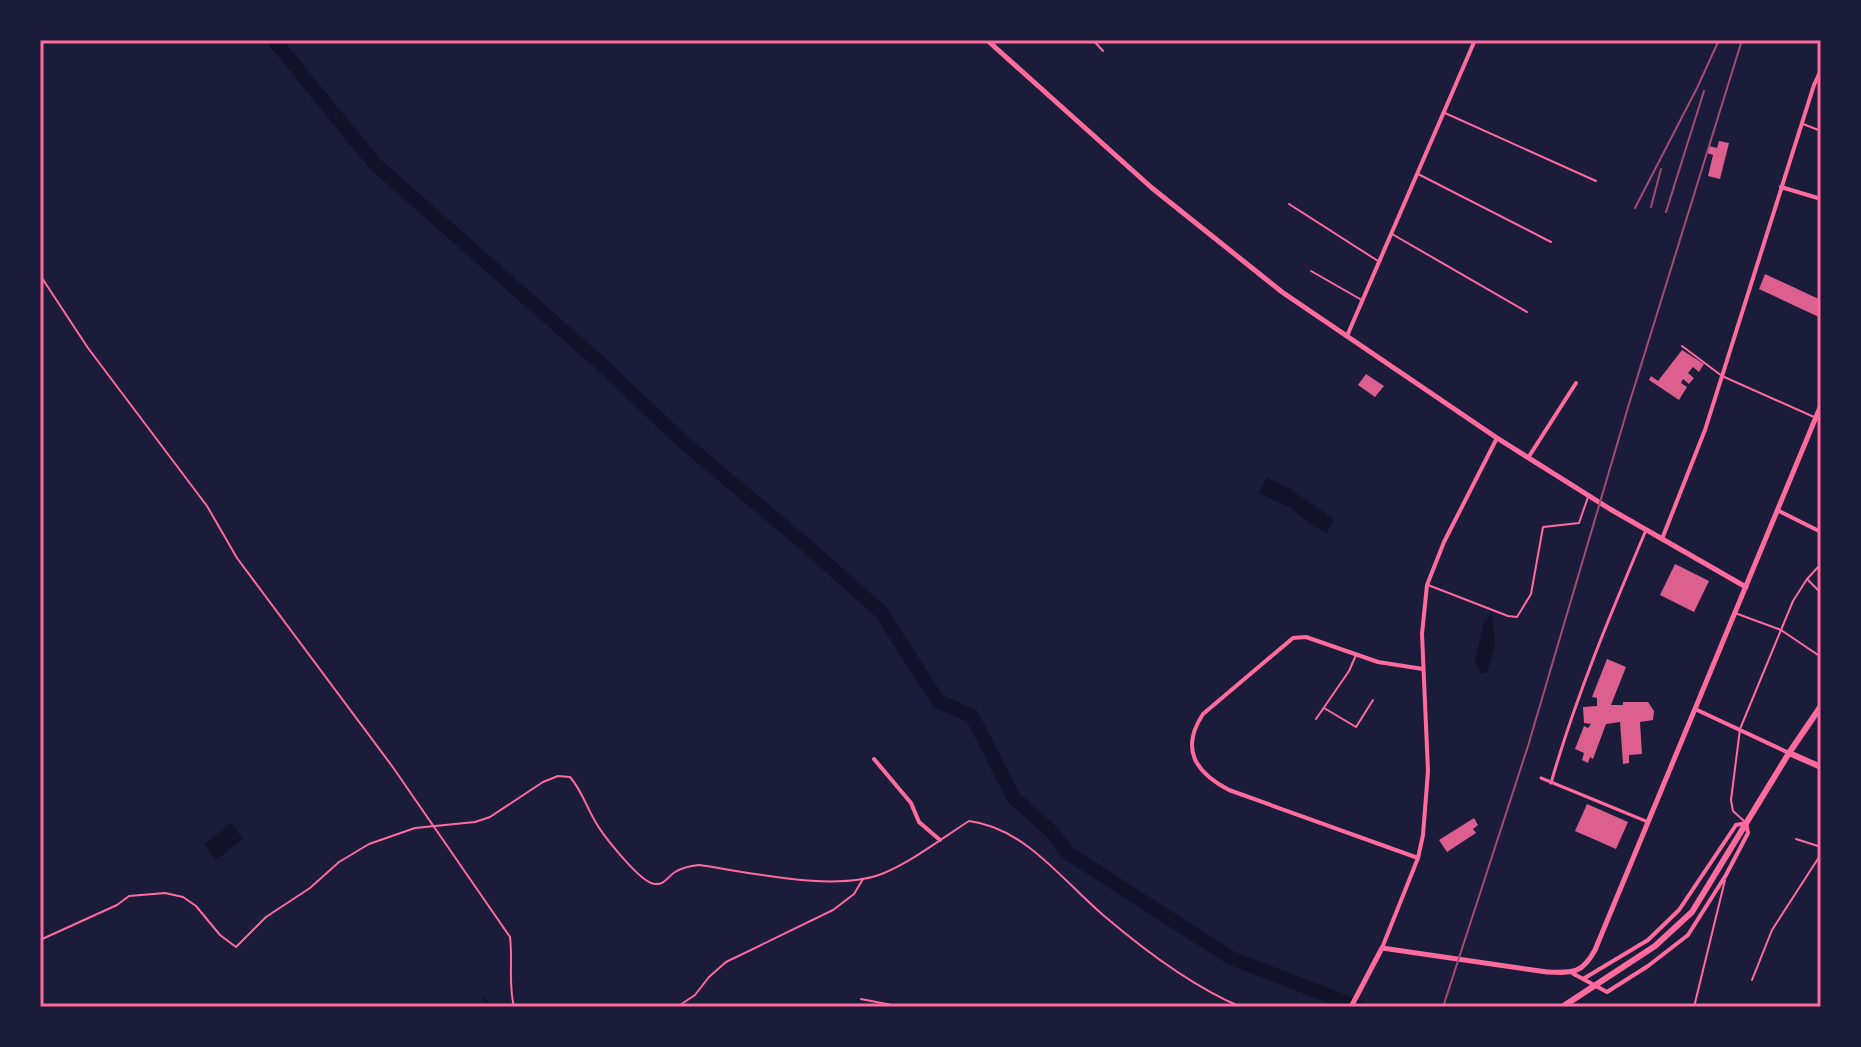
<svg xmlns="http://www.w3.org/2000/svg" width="1861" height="1047" font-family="Figtree,sans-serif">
<rect width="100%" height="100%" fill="#1b1b3a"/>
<!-- water -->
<g fill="#12122b">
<polygon points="1267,478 1288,488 1334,519 1327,533 1313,526 1292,509 1259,493"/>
<polygon points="1492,614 1495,646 1487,672 1481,674 1475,662 1484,621"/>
<polygon points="231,823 243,839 216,860 204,844"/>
</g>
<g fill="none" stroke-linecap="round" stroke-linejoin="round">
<!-- stream -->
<polyline stroke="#12122b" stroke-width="2" points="483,997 490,1007"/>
<!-- river -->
<polyline stroke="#12122b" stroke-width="14" points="274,40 375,164 599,362 681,440 807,546 881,612 938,701 972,716 1014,798 1052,832 1068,853 1231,958 1358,1007"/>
</g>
<!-- building -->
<g fill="#dd5f8e">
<polygon points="1719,141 1729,143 1720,179 1708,176 1713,155 1707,153 1709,146 1717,148"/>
<polygon points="1765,274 1821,300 1821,318 1759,289"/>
<polygon points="1682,350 1704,364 1699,372 1693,367 1688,373 1694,378 1689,384 1683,379 1681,383 1687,387 1679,400 1649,380 1651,376 1658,381"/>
<polygon points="1366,374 1384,386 1375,397 1358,385"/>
<polygon points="1675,564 1709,581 1694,612 1660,595"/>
<polygon points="1607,659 1626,667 1611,705 1623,705 1623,702 1648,702 1654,711 1653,720 1640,722 1642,754 1629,755 1629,763 1623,764 1620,722 1606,724 1593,759 1590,757 1588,763 1582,760 1584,753 1575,749 1584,726 1588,728 1591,724 1584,723 1583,707 1597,706 1597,698 1592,697"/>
<polygon points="1587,804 1628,822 1616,849 1575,831"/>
<polygon points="1474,818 1478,825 1473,829 1476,833 1447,852 1439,840"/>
</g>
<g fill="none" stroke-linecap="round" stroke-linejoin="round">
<!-- service -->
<g stroke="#ff6b9d" stroke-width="2">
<polyline points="1093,40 1103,51"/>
<polyline points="1445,113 1596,181"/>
<polyline points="1803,124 1821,131"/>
<polyline points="1418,174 1551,242"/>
<polyline points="1289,204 1378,261"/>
<polyline points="1392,234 1527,312"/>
<polyline points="1311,271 1360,299"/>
<path d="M 40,275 L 88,348 L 207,506 L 237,558 L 392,766 L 510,937 C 513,961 508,983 514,1007"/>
<polyline points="1682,346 1722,376 1814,417"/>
<polyline points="1808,580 1821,593"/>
<polyline points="1428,585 1508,616 1517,617 1531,594 1543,527 1579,523 1588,497"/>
<polyline points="1735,613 1781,630 1821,657"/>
<polyline points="1324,708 1356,727 1373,700"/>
<polyline points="1316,719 1349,671 1356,655"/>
<polyline points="1744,821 1733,811 1731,800 1740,729 1793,601 1807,579 1821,564"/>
<polyline points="1796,839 1821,847"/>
<path d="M 40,940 L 117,905 L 129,896 L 165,893 L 183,897 L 196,906 L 220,935 L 236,947 L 266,917 L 310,888 L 339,862 L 369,844 L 415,828 L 475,822 L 490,817 L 543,782 L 558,776 L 570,777 C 582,791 586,806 595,821 C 602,834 641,884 655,884 C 665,885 668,876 675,872 C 683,867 690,866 699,865 C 749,872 837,893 884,873 C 914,860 941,839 969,821 C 1025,828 1062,880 1103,915 C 1144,950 1191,986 1241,1007"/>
<polyline points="1752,980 1772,930 1821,854"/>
<polyline points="861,999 902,1007"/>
<polyline points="677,1007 695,995 709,977 726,962 833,910 854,894 863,879"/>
<polyline points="1694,1007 1725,880"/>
</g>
<!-- pedestrian -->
<g stroke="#ff6b9d" stroke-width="3">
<polyline points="1541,778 1648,822"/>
<path d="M 1551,783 C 1576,696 1611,613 1646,530"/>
</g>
<!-- minor -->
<g stroke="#ff6b9d" stroke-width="4">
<polyline points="1781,187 1821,199"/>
<polyline points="1347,336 1475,40"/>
<polyline points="1528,458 1576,383"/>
<polyline points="1777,510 1821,532"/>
<polyline points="1662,539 1705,430 1814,85 1821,70"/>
<polyline points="1695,709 1789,753"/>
<polyline points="874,759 911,803 919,822 940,840"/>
<path d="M 1418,858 L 1229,790 C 1195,772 1180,749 1203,714 L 1293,638 L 1306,637 L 1378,662 L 1423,669"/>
<polyline points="1382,948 1418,858 1423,835 1428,771 1422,634 1427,585 1444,542 1497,438"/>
<polyline points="1572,973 1607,992 1648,966 1688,935 1726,875 1748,833 1746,823 1736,825 1679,910 1648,940 1583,979"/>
</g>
<!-- tertiary -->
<g stroke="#ff6b9d" stroke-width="5">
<polyline points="987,40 1152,188 1282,292 1497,438 1610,509 1746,587"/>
<path d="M 1351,1007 L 1382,948 L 1547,972 C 1573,973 1582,974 1595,950 L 1821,405"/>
</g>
<!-- primary -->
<g stroke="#ff6b9d" stroke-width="6">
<polyline points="1789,753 1821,767"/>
<polyline points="1562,1007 1655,946 1692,912 1789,753 1821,706"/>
</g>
<!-- rail -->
<g stroke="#a44b75" stroke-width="2">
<polyline points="1651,207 1661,169"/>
<polyline points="1635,208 1697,88 1719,40"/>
<polyline points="1666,212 1704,91"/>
<polyline points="1443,1007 1528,746 1629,404 1742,40"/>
</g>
</g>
<!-- border -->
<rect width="1861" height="1047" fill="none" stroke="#1b1b3a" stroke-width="84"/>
<rect x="42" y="42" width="1777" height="963" fill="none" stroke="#ff6b9d" stroke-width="3"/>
</svg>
